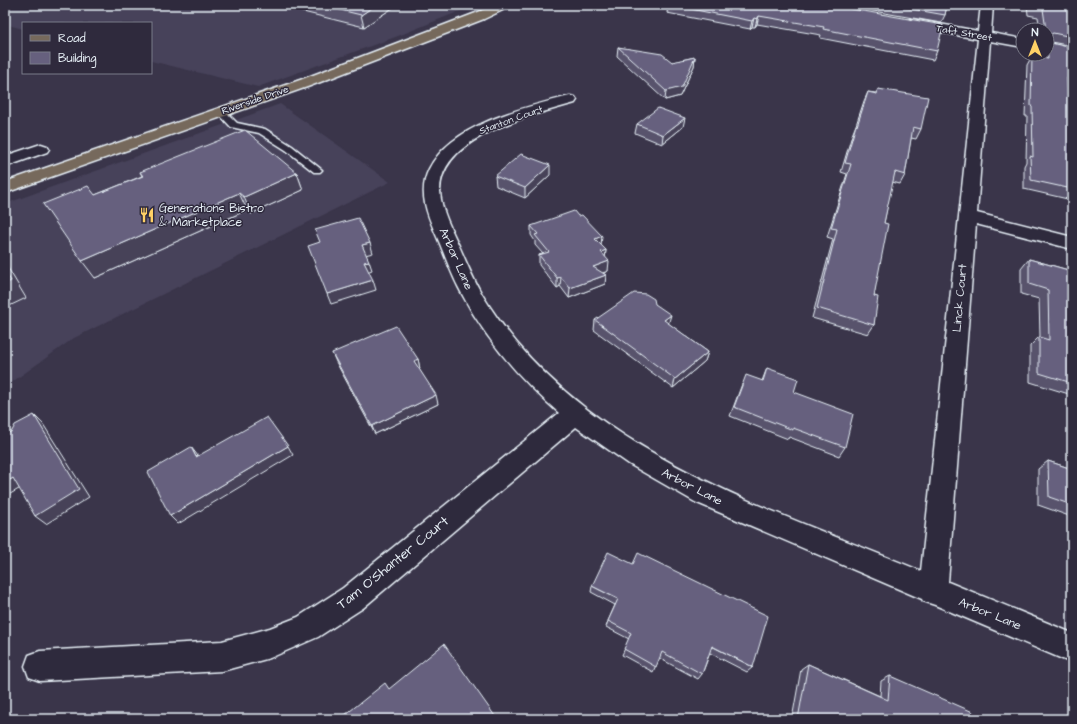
<svg xmlns="http://www.w3.org/2000/svg" width="1077" height="724" font-family="'Architects Daughter',sans-serif">
<rect width="100%" height="100%" fill="#3a354a"/>
<filter id="ink" filterUnits="userSpaceOnUse"><feTurbulence type="fractalNoise" baseFrequency=".025" numOctaves="2"/><feDisplacementMap in="SourceGraphic" scale="8" xChannelSelector="R" yChannelSelector="G"/><feConvolveMatrix kernelMatrix="1 2 1 2 8 2 1 2 1" color-interpolation-filters="sRGB"/></filter>
<g filter="url(#ink)">
<!-- built -->
<g fill="#47425a">
<polygon points="5,5 475,5 398,36 258,87 151,61 151,23 23,23 23,29 5,24"/>
<polygon points="280,104 390,182 74,338 5,387 5,204"/>
</g>
<g fill="none" stroke-linecap="round" stroke-linejoin="round">
<!-- service casing -->
<g stroke="#e8f1f8" stroke-width="3">
<polygon id="service" points="221,109 224,110 237,123 265,129 292,146 322,170 320,172 314,172 286,150 259,133 231,127 217,112"/>
</g>
<!-- minor casing -->
<g stroke="#e8f1f8" stroke-width="3">
<g id="minor">
<path d="M 981,5 L 993,5 L 991,33 L 1023,39 L 1023,47 L 990,41 L 977,213 L 1072,237 L 1072,249 L 976,224 L 948,582 L 1072,633 L 1072,663 L 935,605 L 923,601 L 922,599 L 695,502 L 629,464 L 576,427 L 363,608 L 318,637 L 270,658 L 222,671 L 40,681 L 29,677 L 25,666 L 29,655 L 40,651 L 222,641 L 270,628 L 298,617 L 343,588 L 559,413 C 520,379 486,340 462,294 C 453,278 447,261 440,244 C 430,220 416,195 429,169 C 451,124 525,107 570,96 L 575,97 L 577,100 L 575,103 C 534,115 440,135 440,191 C 441,211 452,230 460,248 C 467,264 474,281 483,296 C 577,450 763,506 921,571 L 978,39 L 912,27 L 908,26 L 906,23 L 908,20 L 912,19 L 978,31 Z"/>
<polygon points="41,144 47,146 49,149 47,152 5,167 5,156"/>
</g>
</g>
<!-- primary casing -->
<g stroke="#e8f1f8" stroke-width="3">
<polygon id="primary" points="494,5 509,5 507,8 484,19 310,86 5,193 5,182 300,80 476,13"/>
</g>
<!-- service -->
<use href="#service" fill="#2f2a3d" fill-rule="evenodd"/>
<!-- minor -->
<use href="#minor" fill="#2f2a3d" fill-rule="evenodd"/>
<!-- primary -->
<use href="#primary" fill="#76695c" fill-rule="evenodd"/>
</g>
<!-- wall -->
<g fill="#58536c" stroke="#e8f1f8">
<polygon points="297,5 397,5 364,27 299,11"/>
<polygon points="668,5 829,5 937,51 933,60 820,38 821,35 757,24 755,27 752,27 750,29 667,13"/>
<polygon points="840,5 947,5 945,15 941,23"/>
<polygon points="1027,5 1072,5 1072,46 1051,42 1051,43 1072,48 1072,89 1068,88 1069,123 1072,124 1072,200 1024,189 1024,166 1026,162 1027,116 1025,116 1027,65 1032,56 1042,58 1042,54 1047,54 1047,30 1040,30 1038,17 1028,15"/>
<polygon points="618,47 672,62 695,57 694,66 680,96 665,100 617,56"/>
<polygon points="878,89 921,129 916,139 911,138 905,175 900,184 892,182 884,223 874,296 874,325 868,334 812,318 833,239 827,237 847,174 841,172 852,135 856,125 864,101 868,92 876,93"/>
<polygon points="637,124 683,127 662,144 635,133"/>
<polygon points="140,172 297,173 303,190 251,214 247,210 95,278 95,195 142,176"/>
<polygon points="550,175 525,198 496,186 495,176"/>
<polygon points="531,226 602,246 606,250 605,257 608,271 603,273 606,275 605,284 569,298 560,286 557,288 539,265 539,255 543,254 535,245 535,241 531,235"/>
<polygon points="1029,259 1072,271 1072,395 1030,382 1030,346 1039,337 1040,337 1039,299 1021,294 1021,269"/>
<polygon points="655,304 669,324 708,352 705,361 673,388 594,330 595,320"/>
<polygon points="332,353 418,359 420,369 419,369 438,404 375,434 336,362"/>
<polygon points="767,368 794,392 845,447 839,456 789,437 788,439 730,416 742,384 762,381"/>
<polygon points="1048,461 1072,469 1072,517 1038,505 1038,469"/>
<polygon points="592,586 753,667 747,672 710,653 702,674 698,679 659,658 653,672 622,655 629,639 606,627 608,621 615,605 591,592"/>
<polygon points="808,664 880,696 881,681 890,676 973,719 792,719 801,669"/>
</g>
<!-- shaded-wall -->
<g fill="#474358" stroke="#e8f1f8">
<polygon points="376,5 397,5 364,27 361,15"/>
<polygon points="759,16 757,24 755,27 757,19"/>
<polygon points="754,18 752,27 750,29 752,21"/>
<polygon points="695,57 694,66 680,96 665,100 666,91"/>
<polygon points="685,118 683,127 662,144 663,135"/>
<polygon points="550,165 550,175 525,198 525,188"/>
<polygon points="297,173 303,190 251,214 244,197"/>
<polygon points="239,193 247,210 95,278 82,261"/>
<polygon points="602,236 601,246 595,239"/>
<polygon points="370,243 373,253 365,255 362,245"/>
<polygon points="606,250 605,260 601,252"/>
<polygon points="369,261 372,270 367,272 364,262"/>
<polygon points="609,261 608,271 592,277 593,267"/>
<polygon points="5,263 26,298 5,308"/>
<polygon points="606,275 605,284 569,298 570,288"/>
<polygon points="561,277 560,286 557,288 557,278"/>
<polygon points="373,280 376,290 331,304 327,294"/>
<polygon points="671,315 668,325 664,320"/>
<polygon points="708,352 705,361 673,388 675,379"/>
<polygon points="418,359 420,369 416,370 414,361"/>
<polygon points="436,395 438,404 375,434 372,426"/>
<polygon points="34,415 43,424 89,497 46,524 35,516"/>
<polygon points="288,446 293,455 178,524 170,516"/>
<polygon points="191,447 198,456 196,457"/>
<polygon points="13,478 24,486 5,497 5,483"/>
</g>
<!-- building -->
<g fill="#66607e" stroke="#e8f1f8">
<polygon points="320,5 376,5 361,15"/>
<polygon points="670,5 829,5 943,25 937,51 823,29 824,27 759,16 757,19 754,18 752,21"/>
<polygon points="889,5 947,5 945,15"/>
<polygon points="1033,5 1072,5 1072,37 1053,33 1051,34 1051,43 1072,48 1072,79 1067,78 1069,123 1072,124 1072,189 1031,180 1030,156 1033,157 1032,107 1031,106 1032,56 1048,59 1047,45 1047,30 1046,30 1043,9 1033,7"/>
<polygon points="618,47 662,54 672,62 695,57 682,87 666,91"/>
<polygon points="878,89 928,97 921,129 913,127 905,175 895,172 884,223 888,224 874,296 878,297 874,325 817,308 837,229 831,228 851,164 845,163 856,125 857,126 868,92 877,94"/>
<polygon points="658,108 685,118 663,135 637,124"/>
<polygon points="245,130 297,173 244,197 239,193 82,261 43,204 88,186 95,195 143,176 140,172"/>
<polygon points="521,154 550,165 525,188 495,176"/>
<polygon points="574,211 578,216 582,215 602,236 595,239 606,250 601,252 609,261 593,267 606,275 570,288 561,277 557,278 539,255 549,252 535,235 538,234 531,226"/>
<polygon points="358,218 370,243 362,245 369,261 364,262 373,280 327,294 308,246 320,242 315,230"/>
<polygon points="1029,259 1072,271 1072,383 1039,373 1039,337 1049,340 1048,290 1029,284"/>
<polygon points="5,271 11,281 5,284"/>
<polygon points="634,293 646,294 654,299 655,304 671,315 664,320 708,352 675,379 595,320"/>
<polygon points="396,326 418,359 414,361 436,395 372,426 332,353"/>
<polygon points="767,368 798,379 794,392 853,414 845,447 793,428 793,430 734,407 746,375 763,381"/>
<polygon points="34,415 79,489 35,516 13,478 5,483 5,435 12,431 15,425"/>
<polygon points="267,417 288,446 170,516 148,472 191,447 196,457"/>
<polygon points="1048,461 1072,469 1072,505 1049,497"/>
<polygon points="608,552 633,564 638,553 768,616 753,667 712,646 702,674 662,652 656,667 624,649 631,633 608,621 618,599 592,586"/>
<polygon points="444,644 497,719 340,719 385,683 389,689"/>
<polygon points="808,664 888,700 890,676 973,712 973,719 798,719"/>
</g>
</g>
<!-- icons -->
<defs>
<g id="restaurant-bare" transform="scale(1.2)"><path d="M-5-6h1v4h1v-4h1v4h1v-4h1v5L-1.5 .5V6h-2V.5L-5-1ZM5-6V6H3V1.5H1.5Q1.5-4 5-6Z" fill="#ffd166" stroke="#2f2a3d" stroke-width="2.5" paint-order="stroke"/></g>
</defs>
<g fill-rule="evenodd">
<use href="#restaurant-bare" x="147" y="215"/>
</g>
<g text-anchor="middle" dominant-baseline="central" stroke-width="3" stroke-linejoin="round" paint-order="stroke">
<!-- far-street labels -->
<g font-size="10" fill="#e8f1f8" stroke="#2f2a3d">
<text transform="translate(964 33) rotate(10)">Taft Street</text>
<text transform="translate(255 100) rotate(-19)">Riverside Drive</text>
<text transform="translate(511 120) rotate(-20)">Stanton Court</text>
</g>
<!-- poi labels -->
<g font-size="12" fill="#e8f1f8" stroke="#2f2a3d" text-anchor="start">
<text x="159" y="208">Generations Bistro<tspan x="159" dy="14">&amp; Marketplace</tspan></text>
</g>
<!-- street labels -->
<g font-size="12" fill="#e8f1f8" stroke="#2f2a3d">
<text transform="translate(456 259) rotate(66)">Arbor Lane</text>
<text transform="translate(960 298) rotate(-85)">Linck Court</text>
<text transform="translate(692 487) rotate(27)">Arbor Lane</text>
<text transform="translate(990 614) rotate(22)">Arbor Lane</text>
</g>
<!-- near-street labels -->
<g font-size="14" fill="#e8f1f8" stroke="#2f2a3d">
<text transform="translate(393 563) rotate(-39)">Tam O'Shanter Court</text>
</g>
</g>
<!-- margin -->
<rect width="1077" height="724" fill="none" stroke="#2f2a3d" stroke-width="20"/>
<rect x="10" y="10" width="1057" height="704" fill="none" stroke="#e8f1f8" stroke-width="1.5" filter="url(#ink)"/>
<!-- legend -->
<rect x="22" y="22" width="130" height="52" fill="#2f2a3d" stroke="#797a88"/>
<rect x="30" y="35" width="20" height="6" fill="#76695c" stroke="#797a88"/>
<text x="58" y="42" font-size="12" fill="#e8f1f8">Road</text>
<rect x="30" y="52" width="20" height="12" fill="#66607e" stroke="#797a88"/>
<text x="58" y="62" font-size="12" fill="#e8f1f8">Building</text>
<!-- north arrow -->
<g transform="translate(1035 42)"><circle r="19" fill="#2f2a3d" stroke="#797a88"/>
<path d="M0-3L7 15L0 10L-7 15Z" fill="#ffd166"/>
<text y="-6" font-size="11" font-weight="bold" text-anchor="middle" fill="#e8f1f8">N</text>
</g>
</svg>
